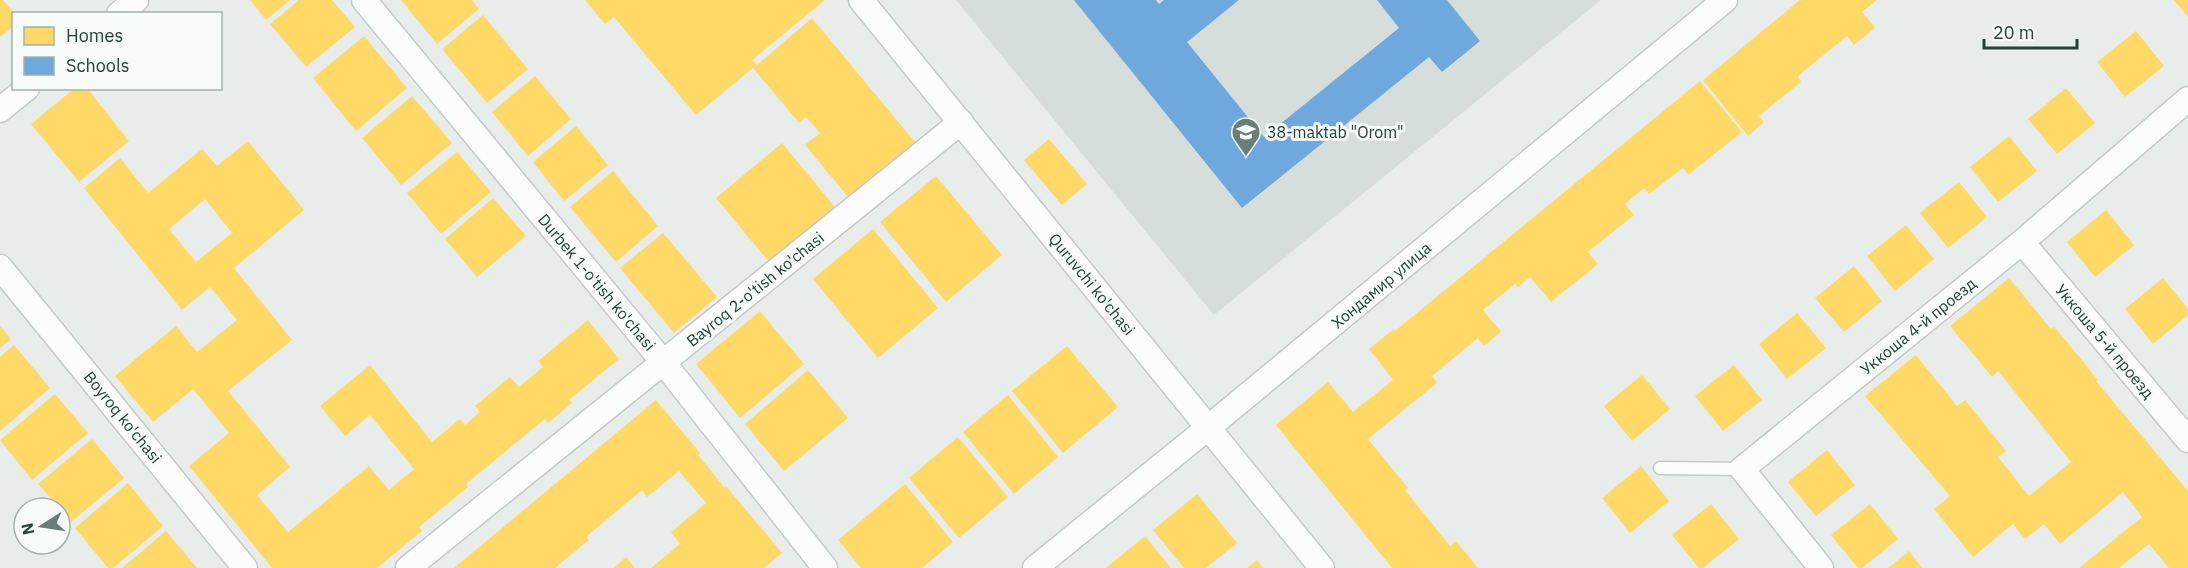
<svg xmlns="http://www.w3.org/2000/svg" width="2188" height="568" font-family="'IBM Plex Sans',sans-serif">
<rect width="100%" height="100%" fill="#e8edeb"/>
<!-- built -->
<polygon fill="#d6dedb" points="956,0 1601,0 1214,315"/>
<!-- homes -->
<g fill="#ffd966" fill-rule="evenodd">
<polygon points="0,0 3,0 14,13 14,26 0,37"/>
<polygon points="250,0 290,0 266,20"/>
<polygon points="299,0 332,0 355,27 306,67 270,24"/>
<polygon points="401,0 472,0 479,9 437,44"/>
<polygon points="585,0 825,0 752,60 757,65 812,18 915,142 849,198 805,145 820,133 806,117 799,123 753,68 696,115 614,17 605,24"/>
<polygon points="1800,0 1877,0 1862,12 1875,28 1854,45 1847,36 1798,76 1801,82 1759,116 1764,122 1748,136 1703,80"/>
<polygon points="2174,0 2188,0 2188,17"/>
<polygon points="483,15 528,69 487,103 442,49"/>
<polygon points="2136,31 2164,66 2125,97 2097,62"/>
<polygon points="364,36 407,88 356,131 313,78"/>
<polygon points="535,76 571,119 528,156 492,112"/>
<polygon points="1700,81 1742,132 1688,175 1683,168 1649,194 1644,188 1625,204 1634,215 1588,252 1598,264 1551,302 1530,277 1518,287 1515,284 1483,310 1501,332 1484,346 1478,338 1432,376 1437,383 1368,439 1408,488 1405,490 1450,546 1456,541 1478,568 1392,568 1276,425 1328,382 1353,412 1393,380 1369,349 1394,329 1395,331"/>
<polygon points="75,88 87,88 129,141 79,182 31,124"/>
<polygon points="2066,88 2095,123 2057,154 2028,119"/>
<polygon points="412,96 452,143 401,185 362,138"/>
<polygon points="576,126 608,165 564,201 533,162"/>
<polygon points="2009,136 2037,171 1998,202 1970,167"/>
<polygon points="1049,139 1087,184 1062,205 1024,160"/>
<path d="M 248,141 L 304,210 L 234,268 L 292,340 L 228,391 L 290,467 L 257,495 L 288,532 L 369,466 L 389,490 L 414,469 L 370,415 L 345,436 L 320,406 L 370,365 L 432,442 L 460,419 L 465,425 L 480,412 L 475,406 L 510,377 L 519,387 L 543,367 L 538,361 L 588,320 L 619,359 L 569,400 L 572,403 L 548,423 L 545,419 L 466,484 L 468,487 L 419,527 L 422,531 L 377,568 L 272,568 L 189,466 L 229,433 L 193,389 L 153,422 L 115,376 L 176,326 L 197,352 L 237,320 L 210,287 L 182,310 L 84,188 L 120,158 L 148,193 L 202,149 L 217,166 ZM 205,199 L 232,233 L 196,262 L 169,229 Z"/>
<polygon points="782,143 835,207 769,262 716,198"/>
<polygon points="457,152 491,192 441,234 407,193"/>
<polygon points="613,171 658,226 616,262 570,207"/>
<polygon points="936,176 1002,255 946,302 880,222"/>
<polygon points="1959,182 1987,217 1948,248 1920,213"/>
<polygon points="493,198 526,236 477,277 445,239"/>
<polygon points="2106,210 2134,245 2095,277 2067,242"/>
<polygon points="1906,225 1934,259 1895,291 1867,256"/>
<polygon points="873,229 938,308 878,358 813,279"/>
<polygon points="663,233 717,297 674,333 620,268"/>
<polygon points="1854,266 1882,301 1844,332 1815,298"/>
<polygon points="2009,278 2051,329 2054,326 2098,380 2096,381 2188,491 2188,568 2169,568 2149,544 2119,568 2079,568 2142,517 2123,492 2060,544 2044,524 2025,539 2013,524 1973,557 1934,509 1950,496 1865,396 1916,355 1957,406 1965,400 2006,451 1998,457 2029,496 2071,462 1998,371 1992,377 1950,326"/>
<polygon points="2163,278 2188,309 2188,315 2153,344 2125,309"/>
<polygon points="760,311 804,364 740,418 696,364"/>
<polygon points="1797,313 1826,348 1787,379 1759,344"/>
<polygon points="0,326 11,339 0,348"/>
<polygon points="14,345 50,388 0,431 0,357"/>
<polygon points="1067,346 1118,407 1063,453 1012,391"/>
<polygon points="1734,365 1762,400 1723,431 1695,396"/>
<polygon points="808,370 848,418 784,471 745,424"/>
<polygon points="1642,375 1670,409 1632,441 1604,406"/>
<polygon points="55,394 88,433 32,480 0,440"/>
<polygon points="1008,395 1058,457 1014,494 963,432"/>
<polygon points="656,400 700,453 698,455 725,488 726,486 782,553 764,568 651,568 680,544 671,532 706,503 679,471 647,497 642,490 586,537 589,540 555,568 454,568"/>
<polygon points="958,437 1008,497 959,538 909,478"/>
<polygon points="92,439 124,478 70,523 60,508 38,484"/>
<polygon points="1827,450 1855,485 1816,516 1788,482"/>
<polygon points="1641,466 1669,501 1630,533 1602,498"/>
<polygon points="128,483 163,526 113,568 108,568 75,528"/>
<polygon points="905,484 953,542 922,568 861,568 838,540"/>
<polygon points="1197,494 1237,543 1206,568 1184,568 1153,530"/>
<polygon points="1711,504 1739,539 1703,568 1699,568 1672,535"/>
<polygon points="1870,504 1898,539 1862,568 1858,568 1831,535"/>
<polygon points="166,531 197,568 122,568"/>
<polygon points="1145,536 1171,568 1106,568"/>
<polygon points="1909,551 1922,568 1888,568"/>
<polygon points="626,557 635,568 614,568"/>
<polygon points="1257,560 1263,568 1247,568"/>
</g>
<!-- schools -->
<polygon fill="#6fa8dc" points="1074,0 1156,0 1159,4 1164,0 1239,0 1187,42 1264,137 1399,28 1377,0 1447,0 1480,41 1442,72 1429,57 1242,208"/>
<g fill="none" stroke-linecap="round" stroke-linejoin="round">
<!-- lane casing -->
<g stroke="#c5cac8" stroke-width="15">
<polyline id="lane" points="1660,468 1742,469"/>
</g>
<!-- street casing -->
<g stroke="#c5cac8" stroke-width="27">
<g id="street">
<polyline points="364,0 663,362 825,568"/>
<polyline points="861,0 1322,568"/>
<polyline points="119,14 136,0"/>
<polyline points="0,110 27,88"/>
<polyline points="2022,242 2188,440"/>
<polyline points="0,267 245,568"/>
<polyline points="408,568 961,122"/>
<polyline points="1035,568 1209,427 1725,0"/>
<polyline points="1821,568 1742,469 2022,242 2188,99"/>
</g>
</g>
<!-- lane -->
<use href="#lane" stroke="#fcfcfc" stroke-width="12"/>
<!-- street -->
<use href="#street" stroke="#fcfcfc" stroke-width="24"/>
</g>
<!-- icons -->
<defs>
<g id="school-pin" transform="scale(1.5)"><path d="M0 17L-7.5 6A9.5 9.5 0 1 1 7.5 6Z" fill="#697e78" stroke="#f7fbf9"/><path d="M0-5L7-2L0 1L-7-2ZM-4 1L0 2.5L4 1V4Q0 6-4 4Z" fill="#fff"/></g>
</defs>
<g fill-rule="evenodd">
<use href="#school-pin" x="1246" y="132"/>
</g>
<g text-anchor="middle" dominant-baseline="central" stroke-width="6" stroke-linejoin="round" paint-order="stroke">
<!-- poi labels -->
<g font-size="16" fill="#24423a" stroke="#f7fbf9" text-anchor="start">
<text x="1267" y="132">38-maktab "Orom"</text>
</g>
<!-- street labels -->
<g font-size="16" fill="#24423a" stroke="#f7fbf9">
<text transform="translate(597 282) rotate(50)">Durbek 1-o'tish ko'chasi</text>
<text transform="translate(1092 284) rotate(51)">Quruvchi ko'chasi</text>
<text transform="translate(1381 285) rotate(-40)">Хондамир улица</text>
<text transform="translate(755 289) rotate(-39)">Bayroq 2-o'tish ko'chasi</text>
<text transform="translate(1918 326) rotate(-39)">Уккоша 4-й проезд</text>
<text transform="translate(2105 341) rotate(50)">Уккоша 5-й проезд</text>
<text transform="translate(123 417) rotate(51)">Boyroq ko'chasi</text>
</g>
</g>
<!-- legend -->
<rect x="12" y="12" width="210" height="78" fill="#f7fbf9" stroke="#a3b1ad" stroke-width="1.5"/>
<rect x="24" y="27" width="30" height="18" fill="#ffd966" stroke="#a3b1ad" stroke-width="1.5"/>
<text x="66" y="42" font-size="18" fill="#24423a">Homes</text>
<rect x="24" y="57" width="30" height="18" fill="#6fa8dc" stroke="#a3b1ad" stroke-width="1.5"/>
<text x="66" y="72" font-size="18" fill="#24423a">Schools</text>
<!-- north arrow -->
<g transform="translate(42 526) rotate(258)"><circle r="28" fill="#f7fbf9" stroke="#a3b1ad" stroke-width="1.5"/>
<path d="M0-4.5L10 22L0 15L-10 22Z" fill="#697e78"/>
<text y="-9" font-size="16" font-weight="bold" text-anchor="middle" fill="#24423a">N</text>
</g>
<!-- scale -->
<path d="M1984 39v9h93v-9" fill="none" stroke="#24423a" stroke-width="3"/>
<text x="1993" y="39" font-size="18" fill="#24423a" stroke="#f7fbf9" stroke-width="4.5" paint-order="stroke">20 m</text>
</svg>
